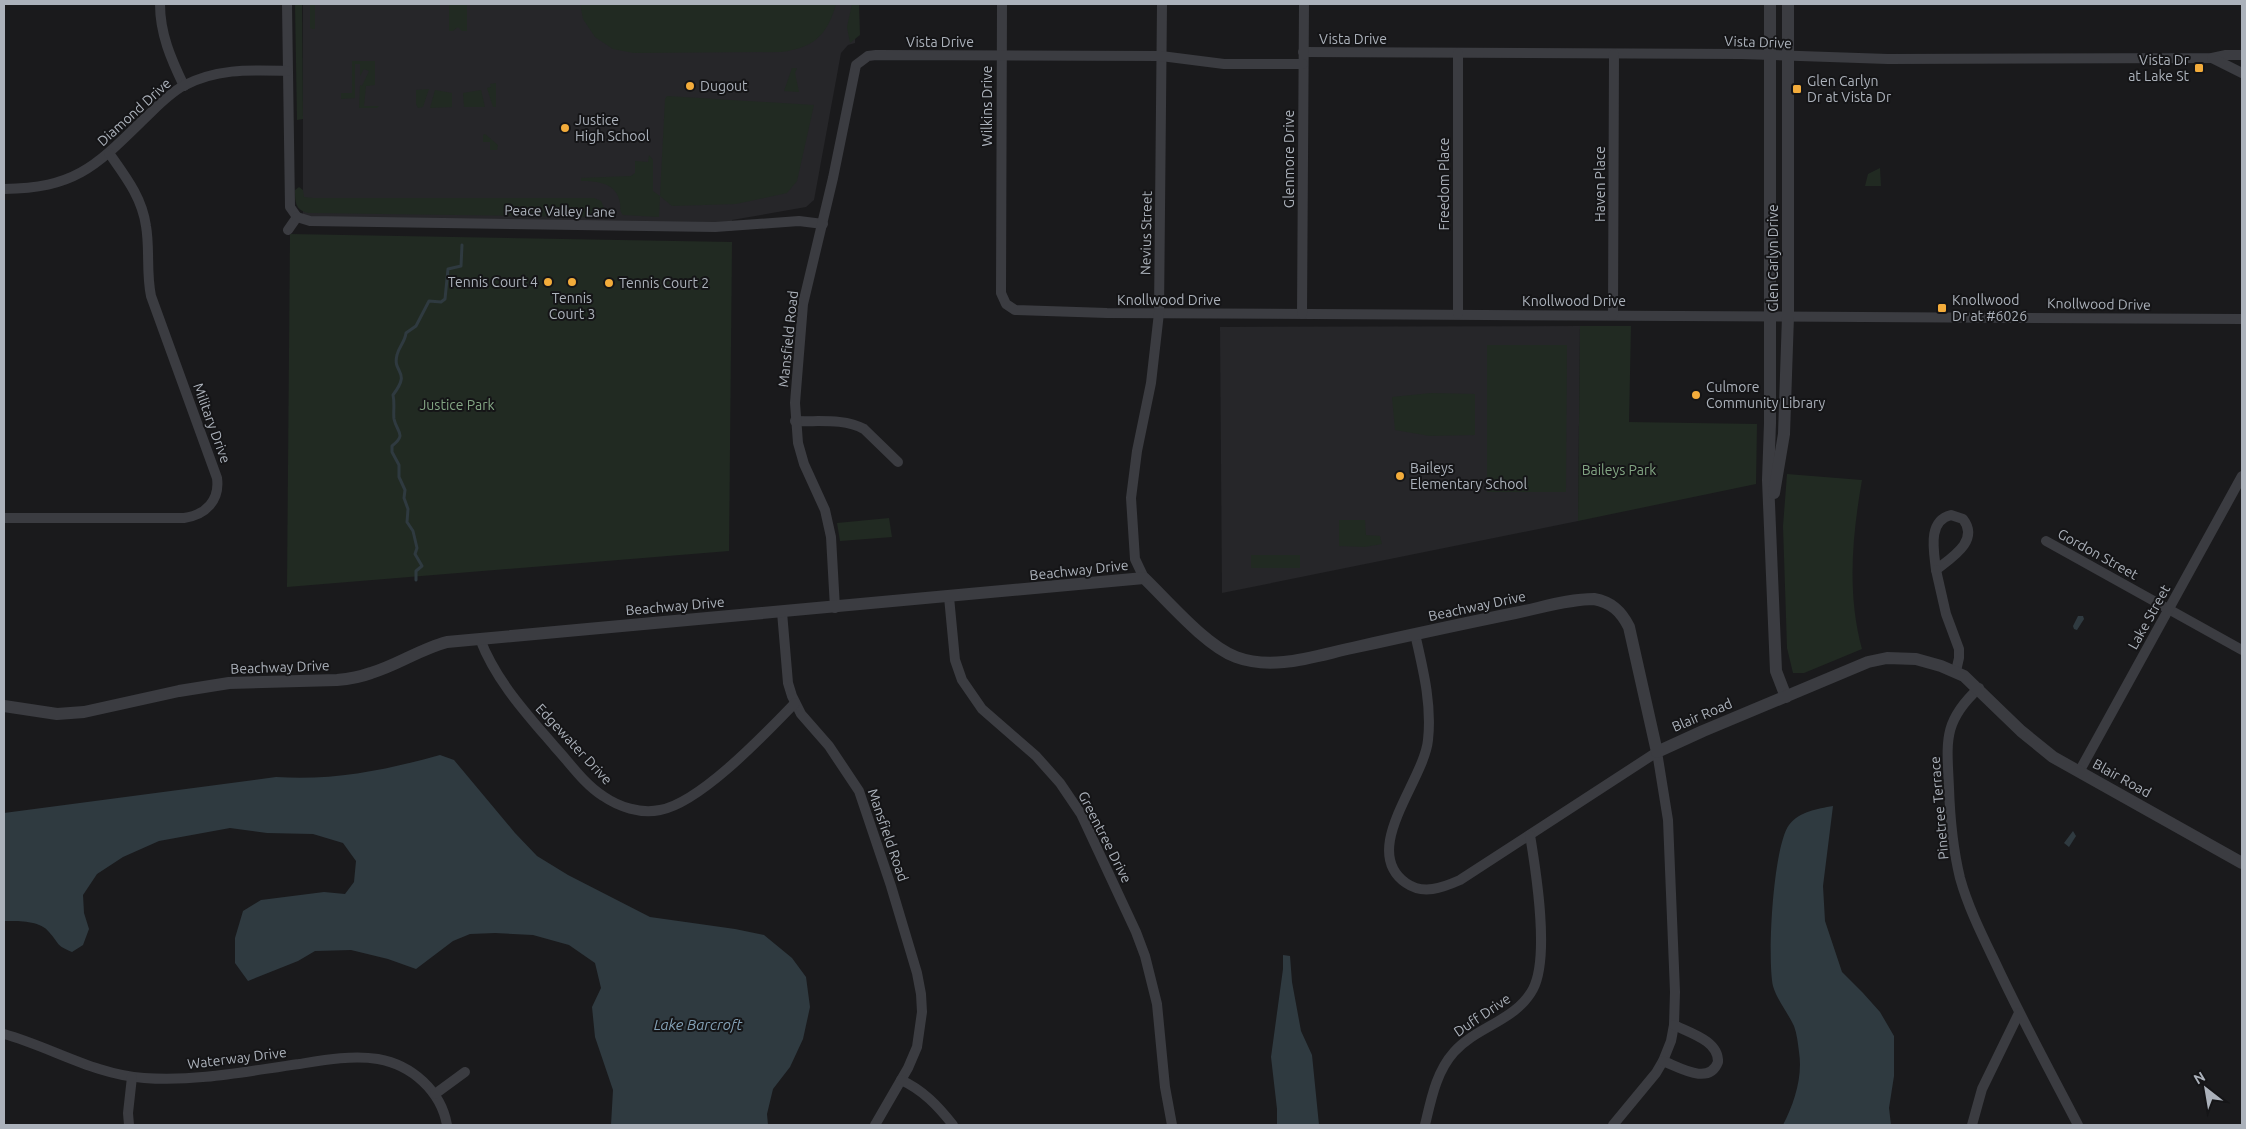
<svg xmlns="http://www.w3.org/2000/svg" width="2246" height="1129" font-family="Ubuntu,sans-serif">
<rect width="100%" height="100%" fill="#1a1a1c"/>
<!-- built -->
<g fill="#262629">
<polygon points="303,4 855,4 855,43 848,45 841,53 814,200 806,207 732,220 732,231 303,224"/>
<polygon points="1580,326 1578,521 1222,593 1220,327"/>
</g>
<!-- green -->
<g fill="#212a22">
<polygon points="295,4 302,4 303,119 297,120"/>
<polygon points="310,4 315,4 315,29 313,29 310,28"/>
<polygon points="449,4 467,4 467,31 462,31 458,27 453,31 449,31"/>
<path d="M 580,4 L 836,4 C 827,36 813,48 781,52 L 634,53 L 613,49 L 595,37 L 583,19 Z"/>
<polygon points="852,4 859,4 860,35 850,43 847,27"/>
<polygon points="352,61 375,61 375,85 366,86 364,106 379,106 377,108 359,108 360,85 362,86 369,71 364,69 360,76 360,64 355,64 355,98 341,99 341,93 352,93"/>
<polygon points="792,68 797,68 795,73 799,92 784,91"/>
<polygon points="496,83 496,107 493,107 487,88 491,87 490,84"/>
<polygon points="429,89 423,107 418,108 416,104 416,90"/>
<polygon points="435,90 452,93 452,107 430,108"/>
<polygon points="481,90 485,107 464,107 463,93"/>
<path d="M 667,96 L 814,105 L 797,181 L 787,193 L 736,204 L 672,206 L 660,196 L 659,217 L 623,215 C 619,210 621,209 620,203 C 617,183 598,181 581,181 L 581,178 L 631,176 L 635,173 L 635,161 L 648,162 L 649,155 L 653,160 L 653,191 L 660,196 L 665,99 Z"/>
<polygon points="485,134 498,145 497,150 490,150 490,142 483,142 483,135"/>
<polygon points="1880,168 1881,186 1865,186 1868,174"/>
<path d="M 299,187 L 303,190 L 304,197 L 313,198 L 594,198 L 601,201 L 604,208 L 599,216 L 592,217 L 309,213 C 295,211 295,201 295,190 Z"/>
<polygon points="290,234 732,242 729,551 287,587"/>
<polygon points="1580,326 1631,326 1629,422 1757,424 1756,484 1578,521"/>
<polygon points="1487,345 1567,345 1566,492 1487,492"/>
<polygon points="1431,393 1475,394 1475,435 1430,436 1395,430 1392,397"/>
<path d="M 1787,474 L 1862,480 C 1852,537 1847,594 1862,649 L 1804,673 L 1793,673 L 1787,648 L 1783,526 Z"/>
<polygon points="889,518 892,537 840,541 837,523"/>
<polygon points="1339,520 1365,520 1366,535 1380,536 1382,544 1365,547 1339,546"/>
<rect x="1251" y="555" width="49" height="13"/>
</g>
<!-- water -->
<g fill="#2f3a40">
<polygon points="2078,616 2083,616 2084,619 2077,630 2074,629 2073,626"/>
<path d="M 440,755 L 454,760 L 515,833 L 537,856 L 568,875 L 650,917 L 735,929 L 764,935 L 792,958 L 806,977 L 810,1007 L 803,1039 L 790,1067 L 773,1089 L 767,1114 L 768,1125 L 611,1125 L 613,1090 L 595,1037 L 592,1007 L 601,988 L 595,963 L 569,945 L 533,935 L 495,933 L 470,934 L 453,941 L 416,969 L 388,959 L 351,950 L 315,951 L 298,961 L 248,981 L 235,963 L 235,938 L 243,911 L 261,900 L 324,892 L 345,894 L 354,882 L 356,861 L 343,843 L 313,834 L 267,833 L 230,828 L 159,841 L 123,857 L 97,874 L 83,895 L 84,913 L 89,929 L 83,945 L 72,952 C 55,945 60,944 49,932 C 40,920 17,921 4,921 L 4,813 L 276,777 C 333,781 386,770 440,755 Z"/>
<path d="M 1833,806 L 1823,886 L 1825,921 L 1842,972 L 1863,993 L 1880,1012 L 1894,1036 L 1894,1076 L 1889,1108 L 1891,1125 L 1783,1125 C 1794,1104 1803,1077 1799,1052 C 1798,1044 1797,1034 1794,1026 C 1788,1013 1777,1000 1773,986 C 1767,958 1773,847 1789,825 C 1800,811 1817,809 1833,806 Z"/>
<polygon points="2073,831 2076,836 2069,847 2064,843"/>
<polygon points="1283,955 1290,956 1292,982 1301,1031 1312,1055 1319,1125 1277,1125 1277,1109 1271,1057 1283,969"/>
</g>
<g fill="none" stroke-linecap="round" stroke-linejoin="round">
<!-- stream -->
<path stroke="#2f3a40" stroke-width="3" d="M 416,580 L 416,571 L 422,566 L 415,554 L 417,548 L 413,531 L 407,522 L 408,509 L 404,498 L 405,490 L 399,477 L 399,465 L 392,452 L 392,446 C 407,434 397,433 394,419 C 393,412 395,404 393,395 C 412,370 392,374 397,355 C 399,346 405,342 406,333 L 416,326 L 429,301 L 441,302 L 445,299 L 448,269 L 461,266 L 462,245"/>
<!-- minor -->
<g stroke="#3b3c41" stroke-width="10">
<path d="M 160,4 C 160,34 171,59 184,86"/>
<polyline points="287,4 290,207 297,217 288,230"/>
<polyline points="1002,4 1001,293 1006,304 1015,310 1107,313 2242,319"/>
<polyline points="1303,52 1741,54 1888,59 2212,58 2226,55 2242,55"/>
<polyline points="2212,58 2242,73"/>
<path d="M 4,189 C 74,188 94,168 142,121 C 155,109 167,95 183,86 C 217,68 251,70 287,71"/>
<polyline points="297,217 310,221 715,227 799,221 823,224"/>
<polyline points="1302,314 1304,4"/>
<polyline points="1458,314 1458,53"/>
<polyline points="1613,315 1614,54"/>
<path d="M 795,421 C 818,422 844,418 864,429 L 898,462"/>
<path d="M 1951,515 L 1963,519 C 1980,541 1951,558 1936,570 C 1934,551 1927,521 1951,515 Z"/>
<path d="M 4,518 L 184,518 C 206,515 220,500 217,478 L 151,296 C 146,272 150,249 146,226 C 142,197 125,176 109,153"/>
<polyline points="2046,541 2242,650"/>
<polyline points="1936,570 1946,614 1959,649 1959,658 1956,671"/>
<polyline points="1144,578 1135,559 1131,498 1137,451 1151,383 1159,313 1162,4"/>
<polyline points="949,597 955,660 962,680 982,709 1036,756 1060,783 1081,814 1136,932 1145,956 1157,1004 1165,1087 1172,1125"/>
<polyline points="835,608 831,537 825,510 804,464 798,443 795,403 803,304 833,178 856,65 868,56 876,55 1161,56 1224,64 1303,64"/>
<polyline points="782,612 788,683 792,696 801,714 829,746 859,791 891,886 917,973 921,994 922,1012 917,1047 908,1068 875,1125"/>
<path d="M 1415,634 C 1423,669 1432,704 1428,740 C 1424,781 1359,850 1406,883 C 1423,895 1442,888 1460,880 L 1657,752 L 1668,820 L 1675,992 L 1674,1025 L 1671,1041 L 1663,1061 L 1656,1073 L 1613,1125"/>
<path d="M 480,639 C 496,681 526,713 555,747 C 570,763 584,784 603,796 C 619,807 640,814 660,810 C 700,803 766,733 795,703"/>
<path d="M 1979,688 C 1942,722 1947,742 1949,788 C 1950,818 1953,849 1960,878 C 1968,907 1982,935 1995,962 C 2021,1018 2050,1071 2078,1125"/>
<polyline points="2079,772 2242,476"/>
<path d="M 4,1034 C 51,1047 95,1075 144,1078 C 196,1082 248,1071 299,1064 C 324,1060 352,1055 378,1059 C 412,1065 441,1091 447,1125"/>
<path d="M 1663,1061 C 1679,1067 1709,1086 1718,1062 C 1719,1041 1690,1033 1674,1025"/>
<path d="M 901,1080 C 923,1090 938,1106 953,1125"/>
<polyline points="435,1094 465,1072"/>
<polyline points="129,1125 128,1113 132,1077"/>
<path d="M 1425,1125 C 1431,1100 1436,1072 1454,1052 C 1477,1026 1516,1021 1533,989 C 1550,957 1536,871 1530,835"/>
<polyline points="1972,1125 1982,1089 2019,1013"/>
</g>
<!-- tertiary -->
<g stroke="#3b3c41" stroke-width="12">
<polyline points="1770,4 1770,423 1768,480 1776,671 1786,697"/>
<polyline points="1774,493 1784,434 1788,316 1788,4"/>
<path d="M 4,706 L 57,714 L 84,712 L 179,691 L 229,683 L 337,680 C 349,679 360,677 371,673 C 398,665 420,649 447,642 L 1144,578 C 1169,602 1205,645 1236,657 C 1273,671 1315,656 1352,648 C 1406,636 1461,624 1515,613 C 1541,608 1568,599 1594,599 C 1611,602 1621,611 1629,627 L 1657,752 L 1703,731 L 1868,662 L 1887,658 L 1916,659 L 1941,666 L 1964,676 L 2021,731 L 2053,757 L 2242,863"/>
</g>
</g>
<!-- markers -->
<g fill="#f3ac3b" stroke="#151517" stroke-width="2">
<rect x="2194" y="63" width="10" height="10" rx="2.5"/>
<circle cx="690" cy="86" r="5"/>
<rect x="1792" y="84" width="10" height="10" rx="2.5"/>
<circle cx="565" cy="128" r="5"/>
<circle cx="548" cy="282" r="5"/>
<circle cx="572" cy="282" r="5"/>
<circle cx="609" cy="283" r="5"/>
<rect x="1937" y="303" width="10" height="10" rx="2.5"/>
<circle cx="1696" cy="395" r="5"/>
<circle cx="1400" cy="476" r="5"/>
</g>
<g text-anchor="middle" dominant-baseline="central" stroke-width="4" stroke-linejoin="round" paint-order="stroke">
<!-- street labels -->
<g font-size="14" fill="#acb2bb" stroke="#151517">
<text x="1353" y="39">Vista Drive</text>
<text x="940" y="42">Vista Drive</text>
<text transform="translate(1758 42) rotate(2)">Vista Drive</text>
<text transform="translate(987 106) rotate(-90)">Wilkins Drive</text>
<text transform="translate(134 112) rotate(-42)">Diamond Drive</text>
<text transform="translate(1289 159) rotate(-90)">Glenmore Drive</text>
<text transform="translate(1444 184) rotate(-90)">Freedom Place</text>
<text transform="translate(1600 184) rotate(-90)">Haven Place</text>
<text transform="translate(560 211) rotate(1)">Peace Valley Lane</text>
<text transform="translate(1146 233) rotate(-89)">Nevius Street</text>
<text transform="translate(1773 258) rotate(-90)">Glen Carlyn Drive</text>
<text x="1169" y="300">Knollwood Drive</text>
<text x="1574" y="301">Knollwood Drive</text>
<text transform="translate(2099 304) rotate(1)">Knollwood Drive</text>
<text transform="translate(788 339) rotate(-84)">Mansfield Road</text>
<text transform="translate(212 423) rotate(70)">Military Drive</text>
<text transform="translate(2098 554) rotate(29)">Gordon Street</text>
<text transform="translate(1079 570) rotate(-6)">Beachway Drive</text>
<text transform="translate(675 606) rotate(-5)">Beachway Drive</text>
<text transform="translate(1477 606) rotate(-12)">Beachway Drive</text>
<text transform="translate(2149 617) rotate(-61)">Lake Street</text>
<text transform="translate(280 667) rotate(-2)">Beachway Drive</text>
<text transform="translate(1702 715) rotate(-23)">Blair Road</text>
<text transform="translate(574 744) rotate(47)">Edgewater Drive</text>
<text transform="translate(2122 778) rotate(29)">Blair Road</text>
<text transform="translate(1939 808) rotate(-95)">Pinetree Terrace</text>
<text transform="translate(888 835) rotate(71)">Mansfield Road</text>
<text transform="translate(1105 837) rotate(63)">Greentree Drive</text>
<text transform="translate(1482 1015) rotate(-34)">Duff Drive</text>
<text transform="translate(237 1058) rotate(-7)">Waterway Drive</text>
</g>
<!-- poi labels -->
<g font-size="14" fill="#acb2bb" stroke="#151517" text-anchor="start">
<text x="2189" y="60" text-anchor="end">Vista Dr<tspan x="2189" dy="16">at Lake St</tspan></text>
<text x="1807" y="81">Glen Carlyn<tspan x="1807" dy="16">Dr at Vista Dr</tspan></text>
<text x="700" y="86">Dugout</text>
<text x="575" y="120">Justice<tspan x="575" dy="16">High School</tspan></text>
<text x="538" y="282" text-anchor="end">Tennis Court 4</text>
<text x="619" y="283">Tennis Court 2</text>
<text x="572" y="298" text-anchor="middle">Tennis<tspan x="572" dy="16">Court 3</tspan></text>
<text x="1952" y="300">Knollwood<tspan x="1952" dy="16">Dr at #6026</tspan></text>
<text x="1706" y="387">Culmore<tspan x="1706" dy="16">Community Library</tspan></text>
<text x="1410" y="468">Baileys<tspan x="1410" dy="16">Elementary School</tspan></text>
</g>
<!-- park labels -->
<g font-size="14" fill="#83a684" stroke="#151517">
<text x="457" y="405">Justice Park</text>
<text x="1619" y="470">Baileys Park</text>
</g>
<!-- water labels -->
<g font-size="15" font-style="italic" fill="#84a1b6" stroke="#151517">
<text x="698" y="1024">Lake Barcroft</text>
</g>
</g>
<!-- border -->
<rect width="2246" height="1129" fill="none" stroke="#acb2bb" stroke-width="10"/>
<!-- north arrow -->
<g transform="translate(2206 1089) rotate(329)" stroke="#151517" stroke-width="4" paint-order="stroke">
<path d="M0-4L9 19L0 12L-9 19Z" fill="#acb2bb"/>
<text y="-8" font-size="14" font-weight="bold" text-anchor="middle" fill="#acb2bb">N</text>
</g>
</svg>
